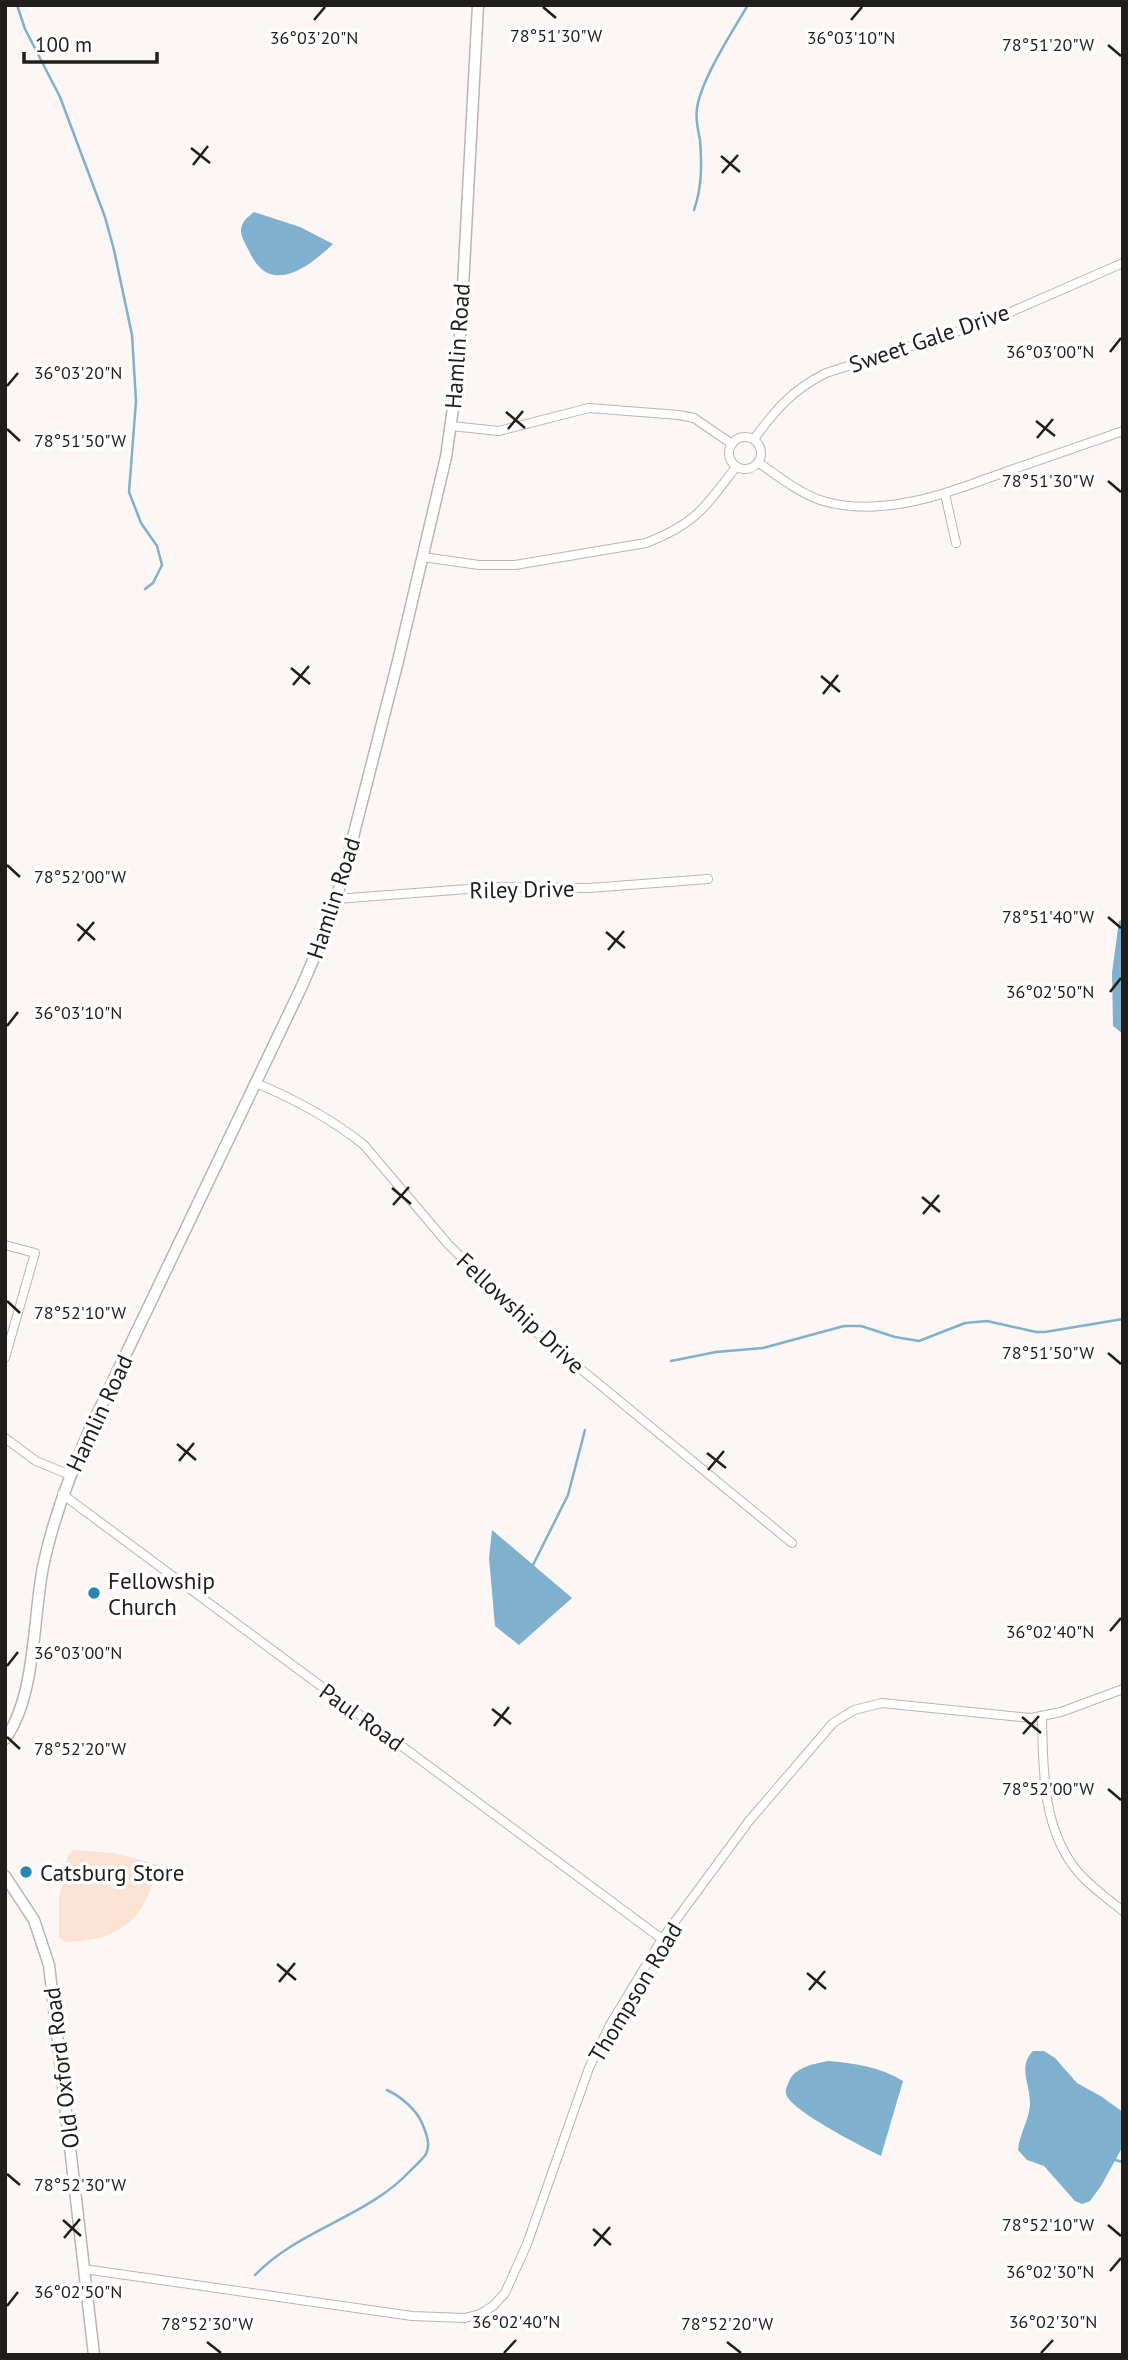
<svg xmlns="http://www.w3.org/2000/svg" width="1128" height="2360" font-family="'PT Sans',sans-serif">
<rect width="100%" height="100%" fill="#fcf7f4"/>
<!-- green -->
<path fill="#fbe2d3" d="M 74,1850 L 114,1853 L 159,1865 C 143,1920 124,1940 65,1942 L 59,1937 L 59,1899 L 68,1855 Z"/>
<!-- water -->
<g fill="#7fb0cd">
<path d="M 254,212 L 300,227 L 333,244 C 310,266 272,296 251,255 C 248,248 240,237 241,229 C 242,221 249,216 254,212 Z"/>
<polygon points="1123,919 1123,1034 1113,1026 1112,973 1119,921"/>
<polygon points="492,1530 572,1598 519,1645 495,1626 489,1558"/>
<path d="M 1033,2051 L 1044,2051 L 1055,2058 L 1077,2083 L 1102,2097 L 1123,2112 L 1123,2146 L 1101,2186 L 1090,2201 L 1082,2204 L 1075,2201 L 1044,2166 L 1027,2160 L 1018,2150 C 1019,2135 1029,2120 1030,2105 C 1031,2085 1017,2067 1033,2051 Z"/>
<path d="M 828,2061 C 853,2063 881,2067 903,2081 L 881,2156 C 863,2147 791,2111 786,2094 C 785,2089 788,2084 790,2079 C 798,2066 815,2064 828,2061 Z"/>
</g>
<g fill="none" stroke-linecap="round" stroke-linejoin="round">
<!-- stream -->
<g stroke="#7fb0cd" stroke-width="2.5">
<polyline points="17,5 25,29 60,97 105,217 114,250 132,335 136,401 129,492 141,523 157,546 162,565 153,583 145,589"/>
<path d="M 694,210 C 702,187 702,165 700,140 C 698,130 695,118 697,108 C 701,80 733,30 748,5"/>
<polyline points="671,1361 716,1352 763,1348 844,1326 861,1326 895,1337 919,1341 965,1323 987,1321 1036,1332 1045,1332 1123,1319"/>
<polyline points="532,1567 568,1495 585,1430"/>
<polyline points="1115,2160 1123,2162"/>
<path d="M 255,2275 C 299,2229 368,2217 411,2170 C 416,2165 422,2160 426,2154 C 431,2144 426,2133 422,2123 C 416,2109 400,2096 387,2090"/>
</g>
<!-- minor casing -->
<g stroke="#bab5b3" stroke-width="10">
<g id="minor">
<polyline points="451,426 499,431 589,408 679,415 694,418 732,444"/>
<circle cx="745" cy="453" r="16"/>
<path d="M 754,439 C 776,409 792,390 826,373 L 990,321 L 1123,263"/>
<path d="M 758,462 C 779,477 799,493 823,501 C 886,519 952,491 1011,470 C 1048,457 1085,444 1123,431"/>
<polyline points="945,494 956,543"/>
<path d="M 423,557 L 479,565 L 515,565 L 646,543 C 696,524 705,507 736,467"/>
<polyline points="336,899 494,887 589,888 708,879"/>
<path d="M 256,1083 C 294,1099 332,1119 364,1145 L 448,1244 L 537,1333 L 792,1543"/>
<polyline points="5,1245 35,1253 5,1358"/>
<polyline points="5,1438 36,1461 70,1475"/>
<polyline points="62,1494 662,1939"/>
<path d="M 1042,1716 C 1043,1770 1042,1829 1078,1872 C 1091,1887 1108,1899 1123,1911"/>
<polyline points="84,2269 412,2316 465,2318 480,2314 493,2306 505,2293 527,2244 589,2068 611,2023 662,1939 749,1821 833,1723 854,1710 882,1703 1031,1718 1061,1712 1123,1689"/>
</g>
</g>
<!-- tertiary casing -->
<g stroke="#bab5b3" stroke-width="13">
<g id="tertiary">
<path d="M 5,1739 C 36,1697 33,1617 43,1567 C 53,1518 70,1474 90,1429 L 302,986 L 323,937 L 342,880 L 398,661 L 446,457 L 455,394 L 461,324 L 478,5"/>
<polyline points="5,1876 34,1920 49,1965 94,2355"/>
</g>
</g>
<!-- minor -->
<use href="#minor" stroke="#fff" stroke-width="8"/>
<!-- tertiary -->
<use href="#tertiary" stroke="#fff" stroke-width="10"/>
</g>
<!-- ticks -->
<path fill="none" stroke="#201e1d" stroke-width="2.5" d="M 543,7 L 556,18M 314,20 L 325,7M 851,20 L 862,7M 1108,45 L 1121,56M 191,148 L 210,163M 721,156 L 740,172M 193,165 L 208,146M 722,173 L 738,155M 1110,352 L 1121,338M 7,386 L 18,373M 506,412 L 525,428M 1036,421 L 1055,436M 7,429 L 20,441M 508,429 L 523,411M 1037,438 L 1053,419M 1108,481 L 1121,492M 291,668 L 310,684M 821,676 L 840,692M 293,685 L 309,666M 823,694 L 838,675M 7,865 L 20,877M 1108,917 L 1121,928M 77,924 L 95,940M 606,932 L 625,948M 78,941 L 94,922M 608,950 L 624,931M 1110,992 L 1121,978M 7,1026 L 18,1012M 392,1188 L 411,1204M 922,1197 L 940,1212M 393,1205 L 409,1187M 923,1214 L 939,1195M 7,1301 L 20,1313M 1108,1353 L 1121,1364M 177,1444 L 196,1460M 707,1453 L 726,1468M 179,1461 L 194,1443M 708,1470 L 724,1451M 1110,1631 L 1121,1618M 7,1666 L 18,1652M 492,1709 L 511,1724M 1022,1717 L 1041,1733M 494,1726 L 509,1707M 1023,1734 L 1039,1716M 7,1737 L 20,1749M 1108,1789 L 1121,1800M 277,1964 L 296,1980M 807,1973 L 826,1989M 279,1982 L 295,1963M 809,1990 L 825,1971M 7,2174 L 20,2185M 63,2220 L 81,2236M 1108,2225 L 1121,2236M 593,2229 L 611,2245M 64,2238 L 80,2219M 594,2246 L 610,2227M 1110,2271 L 1121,2258M 7,2306 L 18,2292M 207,2342 L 221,2353M 727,2342 L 741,2353M 504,2353 L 516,2340M 1041,2353 L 1053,2340"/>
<!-- markers -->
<g fill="#2986b2" stroke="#fff" stroke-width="2.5">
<circle cx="94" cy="1593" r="7"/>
<circle cx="26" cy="1872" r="7"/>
</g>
<g text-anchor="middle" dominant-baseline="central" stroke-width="7" stroke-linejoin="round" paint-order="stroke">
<!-- street labels -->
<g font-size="23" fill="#201e1d" stroke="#fff">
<text transform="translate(929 338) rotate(-19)">Sweet Gale Drive</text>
<text transform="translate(457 346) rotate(-86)">Hamlin Road</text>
<text transform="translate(522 889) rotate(-1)">Riley Drive</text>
<text transform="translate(333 898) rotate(-72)">Hamlin Road</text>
<text transform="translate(521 1313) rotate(43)">Fellowship Drive</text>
<text transform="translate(99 1413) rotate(-65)">Hamlin Road</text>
<text transform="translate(362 1717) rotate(36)">Paul Road</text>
<text transform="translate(635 1992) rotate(-59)">Thompson Road</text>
<text transform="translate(61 2068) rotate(-97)">Old Oxford Road</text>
</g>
<!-- poi labels -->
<g font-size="23" fill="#201e1d" stroke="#fff" text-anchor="start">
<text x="108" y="1580">Fellowship<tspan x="108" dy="26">Church</tspan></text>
<text x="40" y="1872">Catsburg Store</text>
</g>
</g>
<g font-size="18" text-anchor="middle" fill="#201e1d" stroke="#fff" stroke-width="7" stroke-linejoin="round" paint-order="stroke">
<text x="556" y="42">78°51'30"W</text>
<text x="314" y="44">36°03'20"N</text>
<text x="851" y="44">36°03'10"N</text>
<text x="1048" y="51">78°51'20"W</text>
<text x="1050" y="358">36°03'00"N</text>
<text x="78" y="379">36°03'20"N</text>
<text x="80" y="447">78°51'50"W</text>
<text x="1048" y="487">78°51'30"W</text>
<text x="80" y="883">78°52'00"W</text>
<text x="1048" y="923">78°51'40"W</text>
<text x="1050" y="998">36°02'50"N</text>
<text x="78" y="1019">36°03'10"N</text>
<text x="80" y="1319">78°52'10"W</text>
<text x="1048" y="1359">78°51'50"W</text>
<text x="1050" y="1638">36°02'40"N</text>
<text x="78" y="1659">36°03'00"N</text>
<text x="80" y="1755">78°52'20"W</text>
<text x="1048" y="1795">78°52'00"W</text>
<text x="80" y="2191">78°52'30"W</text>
<text x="1048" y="2231">78°52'10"W</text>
<text x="1050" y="2278">36°02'30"N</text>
<text x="78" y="2298">36°02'50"N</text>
<text x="516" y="2328">36°02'40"N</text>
<text x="1053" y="2328">36°02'30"N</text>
<text x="207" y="2330">78°52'30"W</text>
<text x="727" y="2330">78°52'20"W</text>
</g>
<!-- border -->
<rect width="1128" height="2360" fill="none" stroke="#201e1d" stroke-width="14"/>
<!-- scale -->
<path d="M24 52v10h133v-10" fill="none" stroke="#201e1d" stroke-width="3.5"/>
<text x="35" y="52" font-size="21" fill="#201e1d" stroke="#ffffff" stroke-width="5" paint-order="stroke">100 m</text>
</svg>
